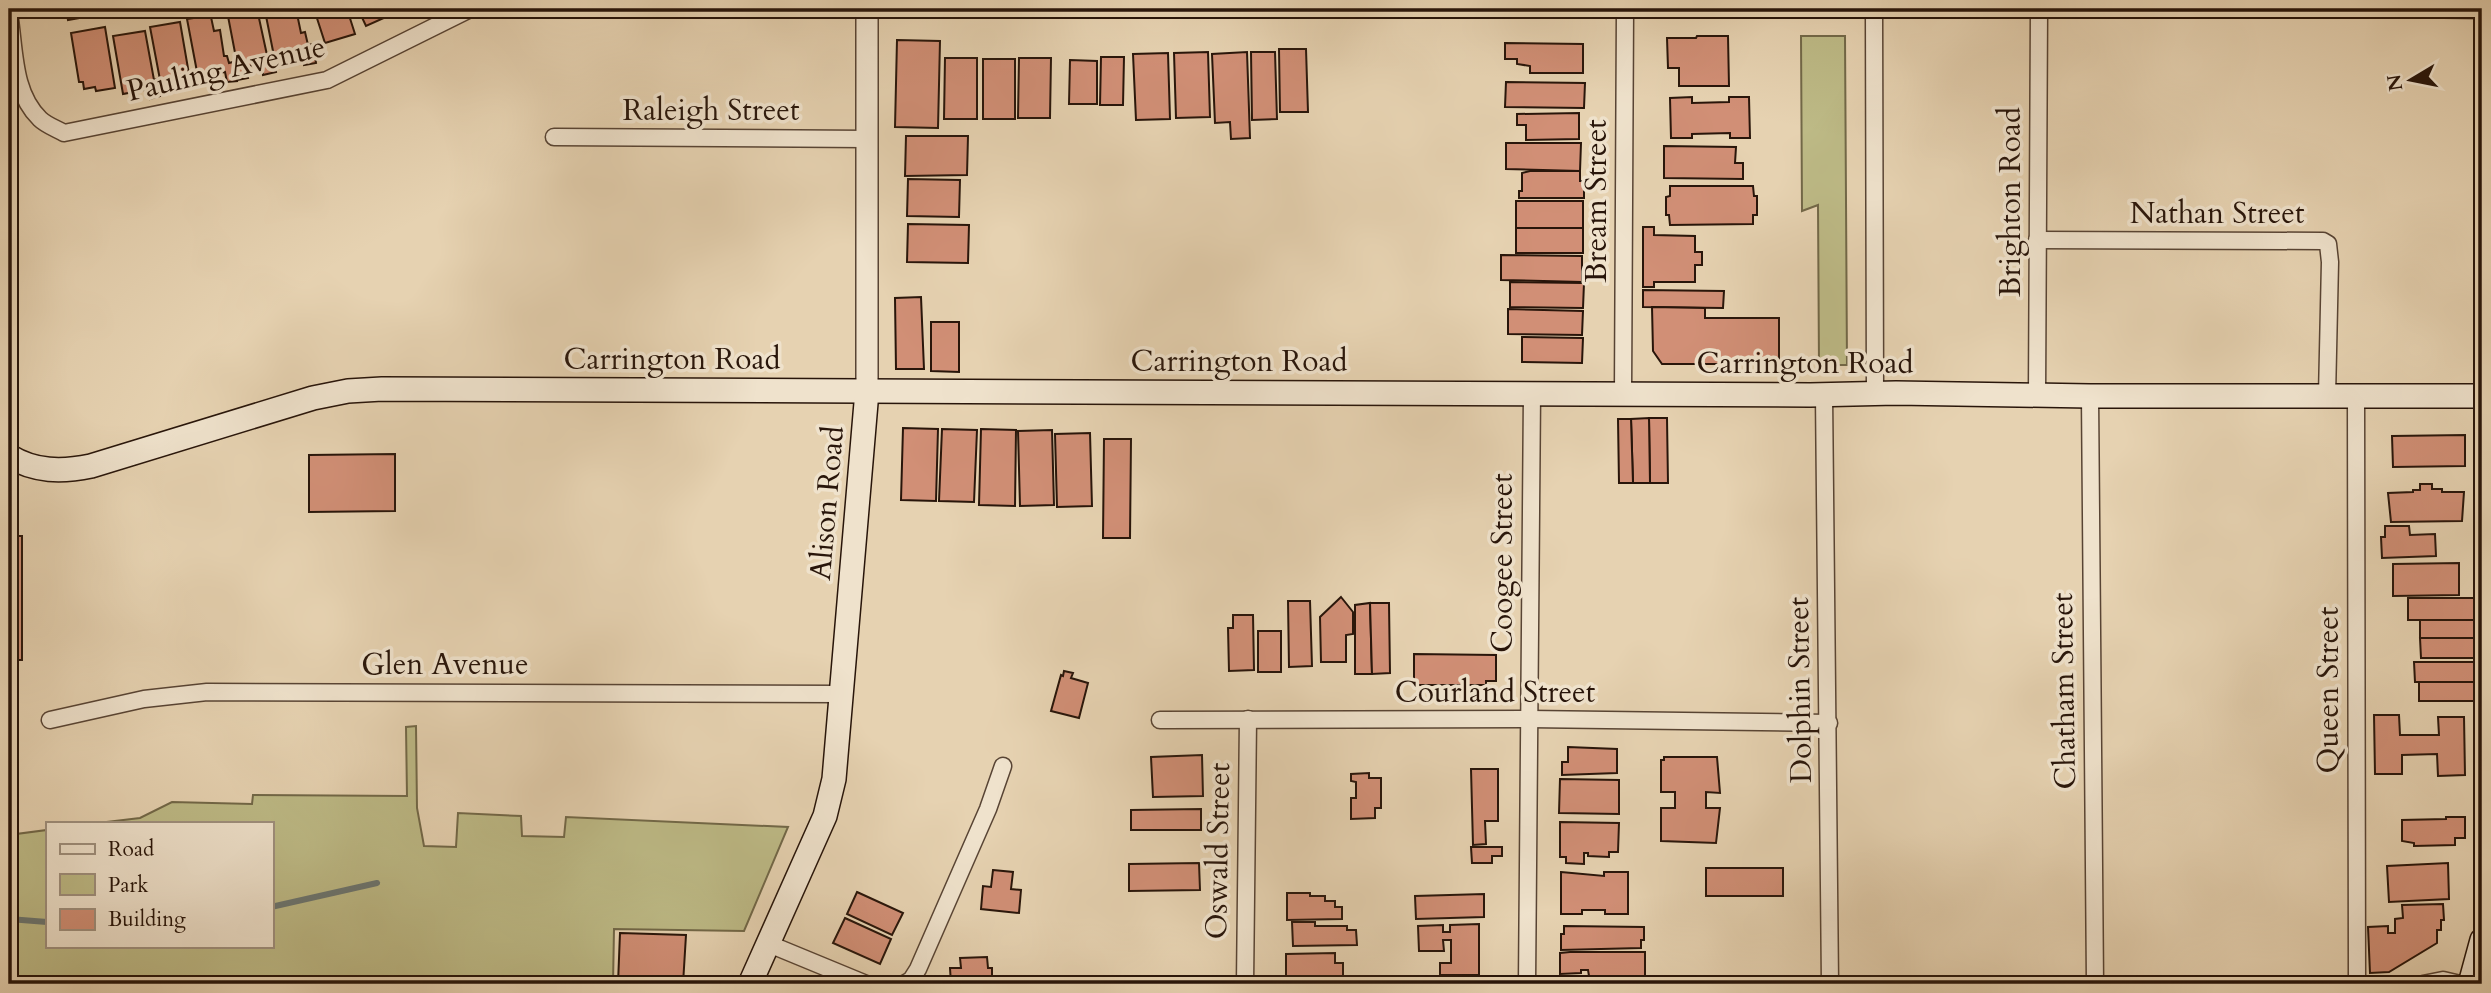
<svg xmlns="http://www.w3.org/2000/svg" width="2491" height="993" font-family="Cardo,serif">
<rect width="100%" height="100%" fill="#e6d2b1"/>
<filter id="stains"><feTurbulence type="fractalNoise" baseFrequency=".00286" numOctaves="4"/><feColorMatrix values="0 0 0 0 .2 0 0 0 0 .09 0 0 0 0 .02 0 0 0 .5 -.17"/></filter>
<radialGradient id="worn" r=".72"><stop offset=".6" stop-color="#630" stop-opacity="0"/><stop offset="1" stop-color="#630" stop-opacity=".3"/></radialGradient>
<!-- green -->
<g fill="#bdba86" stroke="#726848" stroke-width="2">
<polygon points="1801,36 1845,36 1847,365 1819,365 1818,205 1802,211"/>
<polygon points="416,726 417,808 424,846 456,847 458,813 521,816 522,836 564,837 566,817 788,827 744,931 614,929 613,984 9,984 9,835 47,830 47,946 271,946 271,823 98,823 140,818 172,802 252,804 253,795 407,796 406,727"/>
</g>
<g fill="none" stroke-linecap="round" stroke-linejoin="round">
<!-- stream -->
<g stroke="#6c7671" stroke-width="6">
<polyline points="271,907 377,883"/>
<polyline points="9,919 47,922"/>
</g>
</g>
<!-- building -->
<g fill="#d18f76" stroke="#28150a" stroke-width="2">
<polygon points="66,9 124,9 124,10 68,20"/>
<polygon points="240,9 257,9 267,55 272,54 276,72 263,75 261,63 245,67 248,78 237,80 234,63 237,63 227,11"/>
<polygon points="274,9 296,9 301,33 305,32 308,45 313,44 316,63 304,65 302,56 275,61 265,11"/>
<polygon points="314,9 347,9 355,34 325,43"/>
<polygon points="358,9 393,9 395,13 366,26"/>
<polygon points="207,16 211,17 214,31 220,30 224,56 227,56 229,63 233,62 237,81 227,82 225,72 198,77 187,19"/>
<polygon points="180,22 190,80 161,85 150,27"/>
<polygon points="105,27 115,88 96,91 95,87 84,89 83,82 79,82 71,33"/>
<polygon points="145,31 154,80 157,79 160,96 150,99 149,89 123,94 113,36"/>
<polygon points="1697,36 1728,36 1729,86 1679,86 1679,68 1668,68 1667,38 1696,38"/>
<polygon points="897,40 940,41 938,128 895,127"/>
<polygon points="1505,43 1583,44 1583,73 1530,73 1530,66 1517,64 1517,59 1505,59"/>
<polygon points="1279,49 1306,49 1308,112 1280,112"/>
<polygon points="1208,52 1210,117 1176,118 1174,53"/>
<polygon points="1247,52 1250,138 1231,139 1230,122 1215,123 1212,54"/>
<polygon points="1251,52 1275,52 1277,119 1252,120"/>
<polygon points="1168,53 1170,119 1136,120 1133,54"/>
<polygon points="1101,57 1124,57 1123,105 1100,105"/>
<polygon points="945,58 977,58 977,119 944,119"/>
<polygon points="1019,58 1051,58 1050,118 1018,118"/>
<rect x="983" y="59" width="32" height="60"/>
<polygon points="1070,60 1097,61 1097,104 1069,104"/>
<polygon points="1506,82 1585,83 1584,108 1505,107"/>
<polygon points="1692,97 1692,103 1729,102 1729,97 1749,97 1750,138 1730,138 1730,133 1692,134 1692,138 1671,138 1670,98"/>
<polygon points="1579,113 1579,139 1526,140 1526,125 1517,125 1517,114"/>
<polygon points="906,136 968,136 967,175 905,176"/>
<polygon points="1506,143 1581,143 1580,171 1506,169"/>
<polygon points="1664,146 1736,147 1735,163 1743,163 1743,179 1664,178"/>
<polygon points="1530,171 1580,171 1580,181 1584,181 1584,198 1519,198 1519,191 1522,191 1522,173"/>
<polygon points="908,179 960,180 959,217 907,216"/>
<polygon points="1670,186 1753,186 1754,196 1757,196 1757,215 1753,215 1753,224 1670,225 1669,215 1666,215 1666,197 1670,196"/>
<rect x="1516" y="201" width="67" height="27"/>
<polygon points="908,224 969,225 968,263 907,262"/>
<polygon points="1643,227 1654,227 1654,235 1695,236 1695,252 1702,252 1702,265 1695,265 1695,282 1654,282 1654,287 1643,287"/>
<rect x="1516" y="228" width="67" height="25"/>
<polygon points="1501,255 1582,256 1582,282 1501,280"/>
<polygon points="1510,282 1584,283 1583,308 1510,307"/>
<polygon points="1643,290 1724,291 1723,308 1643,307"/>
<polygon points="921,297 924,369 896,369 895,298"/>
<polygon points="1652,307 1705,308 1705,318 1779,318 1779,364 1662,364 1653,351"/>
<polygon points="1508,309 1583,311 1582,335 1508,334"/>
<polygon points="931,322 959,322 959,372 931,371"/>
<polygon points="1522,337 1583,338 1582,363 1522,362"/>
<polygon points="1649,418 1667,418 1668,483 1650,483"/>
<polygon points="1649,418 1650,483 1633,483 1631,419"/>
<polygon points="1618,419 1631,419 1633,483 1619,483"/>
<polygon points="903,428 938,429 936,501 901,500"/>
<polygon points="942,429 977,430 974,502 939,501"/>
<polygon points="981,429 1016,430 1015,506 979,505"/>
<polygon points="1052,430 1054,505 1020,506 1018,431"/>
<polygon points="1090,433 1092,506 1057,507 1055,434"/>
<polygon points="2465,435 2465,466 2393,467 2392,436"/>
<polygon points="1104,439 1131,439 1130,538 1103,538"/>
<polygon points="395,454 395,511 309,512 309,455"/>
<polygon points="2420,484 2432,484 2432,489 2442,489 2442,492 2464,492 2462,521 2391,522 2388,493 2413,492 2413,490 2420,490"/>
<polygon points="2385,526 2409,526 2410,535 2435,534 2436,556 2382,558 2381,537 2385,537"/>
<rect x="9" y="536" width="13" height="124"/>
<polygon points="2459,563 2459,595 2393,596 2393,564"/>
<polygon points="1341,597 1353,612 1353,634 1346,635 1346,662 1321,662 1320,617"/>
<rect x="2408" y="598" width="67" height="22"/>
<polygon points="1288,601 1310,601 1312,666 1289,667"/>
<polygon points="1370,603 1372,674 1355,674 1355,605"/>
<polygon points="1370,603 1389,603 1390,673 1372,674"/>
<polygon points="1233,615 1253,615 1254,670 1229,671 1228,628 1233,628"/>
<rect x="2420" y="620" width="55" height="18"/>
<rect x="1258" y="631" width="23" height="41"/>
<polygon points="2420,638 2475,638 2475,658 2421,658"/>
<polygon points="1414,654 1496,655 1496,681 1486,681 1486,685 1414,685"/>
<polygon points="2414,662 2474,662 2474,682 2415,682"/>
<polygon points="1064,671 1073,673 1071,678 1088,683 1079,718 1051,711 1061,675 1063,676"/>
<rect x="2419" y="682" width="55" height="19"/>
<polygon points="2374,715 2399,715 2400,735 2439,735 2438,717 2464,717 2465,775 2438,776 2437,754 2402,755 2402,774 2375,774"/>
<polygon points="1568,747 1617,749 1617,773 1562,775 1562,762 1568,762"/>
<polygon points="1202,755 1203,796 1153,797 1151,757"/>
<polygon points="1664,757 1717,757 1720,793 1706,792 1706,808 1720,808 1716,843 1661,841 1661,808 1675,808 1675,792 1661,792 1661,760 1664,760"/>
<polygon points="1471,769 1498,769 1498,821 1485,821 1486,844 1473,845"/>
<polygon points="1369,773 1369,778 1381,778 1381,808 1375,808 1375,818 1351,819 1351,798 1356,798 1356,782 1351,781 1351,774"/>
<polygon points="1560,779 1619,780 1619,814 1559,813"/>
<polygon points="1201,809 1201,830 1131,830 1131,810"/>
<polygon points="2446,817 2465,817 2465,838 2455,838 2455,845 2414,846 2414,843 2402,841 2402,820 2446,819"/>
<polygon points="1560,822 1619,823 1618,852 1609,852 1609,857 1588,856 1588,853 1584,853 1584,864 1566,863 1566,857 1560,857"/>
<polygon points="1471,847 1502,847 1502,856 1492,856 1492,863 1472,863"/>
<polygon points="1199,863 1200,890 1129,891 1129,864"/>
<polygon points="2448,863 2449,899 2389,902 2387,866"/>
<rect x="1706" y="868" width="77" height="28"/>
<polygon points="993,870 1013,872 1011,889 1021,890 1019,913 981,909 983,886 991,887"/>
<polygon points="1561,872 1604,876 1604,872 1628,872 1628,914 1605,914 1605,910 1582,910 1582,914 1561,914"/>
<polygon points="857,892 903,913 892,935 847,914"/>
<polygon points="1287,893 1310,893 1310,896 1325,896 1325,901 1335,901 1335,907 1342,907 1342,919 1287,920"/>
<polygon points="1484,894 1484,917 1416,919 1415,896"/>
<polygon points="2443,904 2444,920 2441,920 2441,930 2437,930 2437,943 2389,972 2370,973 2368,927 2388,926 2388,933 2395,933 2395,919 2403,918 2402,905"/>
<polygon points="845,918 891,939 880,964 833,943"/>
<polygon points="1292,922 1315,922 1315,926 1347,926 1347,930 1356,930 1357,945 1293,946"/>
<polygon points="1479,924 1479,975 1440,975 1440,963 1451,963 1451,940 1443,940 1444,951 1419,951 1418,926 1443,925 1443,932 1450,932 1450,925"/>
<polygon points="1564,926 1644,927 1644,940 1641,940 1641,948 1561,950 1561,934 1564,934"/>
<polygon points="620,933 686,935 683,984 618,984"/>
<polygon points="1570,952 1645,952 1645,976 1589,976 1588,970 1581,970 1581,973 1560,974 1560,953"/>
<polygon points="1335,953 1335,963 1343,963 1343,976 1286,977 1286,954"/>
<polygon points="987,957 988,968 992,968 992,984 951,984 950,968 961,968 960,958"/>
<polygon points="1561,980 1627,982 1627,984 1641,984 1561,984"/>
<rect x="1295" y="982" width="55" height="2"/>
<polygon points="1416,982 1479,983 1479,984 1416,984"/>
</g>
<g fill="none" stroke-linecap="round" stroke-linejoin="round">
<!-- minor casing -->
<g stroke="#584434" stroke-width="19">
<g id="minor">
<polyline points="1874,9 1875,394"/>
<polyline points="2404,9 2482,10"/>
<path d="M 9,13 C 15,48 12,92 40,119 C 46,125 57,129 64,133 L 327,80 L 470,9"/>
<polyline points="554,137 867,139"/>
<polyline points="2037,240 2323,241 2328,244 2330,262 2327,396"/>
<polyline points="1623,394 1625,9"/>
<polyline points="1824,395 1830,984"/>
<polyline points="2037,396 2039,9"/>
<polyline points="2090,396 2095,984"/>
<polyline points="2356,396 2357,984"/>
<polyline points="50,720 144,699 207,692 842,694"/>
<polyline points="1160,720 1529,719 1829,723"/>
<polyline points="769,944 866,984"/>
<polyline points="904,984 911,980 918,969 988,809 1003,766"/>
<polyline points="1245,984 1248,719"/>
<polyline points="1527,984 1532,393"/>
<polyline points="2423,984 2443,980 2460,984"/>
</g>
</g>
<!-- tertiary casing -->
<g stroke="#584434" stroke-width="24">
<polyline id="tertiary" points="867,9 867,391"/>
</g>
<!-- secondary casing -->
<g stroke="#28150a" stroke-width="26">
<g id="secondary">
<path d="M 9,456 C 35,472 62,472 91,466 L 313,398 L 348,391 L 382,389 L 1810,395 L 1896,393 L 2090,396 L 2482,396"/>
<polyline points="750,984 825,816 834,779 867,391"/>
<polyline points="2470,984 2482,940"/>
</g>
</g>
<!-- minor -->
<use href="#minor" stroke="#efe2cc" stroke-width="16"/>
<!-- tertiary -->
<use href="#tertiary" stroke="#efe2cc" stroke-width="21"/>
<!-- secondary -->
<use href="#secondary" stroke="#efe2cc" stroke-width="23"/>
</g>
<g text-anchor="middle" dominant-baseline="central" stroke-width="7" stroke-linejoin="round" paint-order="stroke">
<!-- street labels -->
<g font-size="30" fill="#28150a" stroke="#efe2cc">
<text transform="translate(226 69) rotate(-13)">Pauling Avenue</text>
<text x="711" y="110">Raleigh Street</text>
<text transform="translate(1596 201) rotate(-90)">Bream Street</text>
<text transform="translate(2010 202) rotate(-90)">Brighton Road</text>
<text x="2217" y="213">Nathan Street</text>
<text x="672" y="359">Carrington Road</text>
<text x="1239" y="361">Carrington Road</text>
<text x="1805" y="363">Carrington Road</text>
<text transform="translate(827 503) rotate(-85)">Alison Road</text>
<text transform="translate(1502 563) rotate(-90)">Coogee Street</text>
<text x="445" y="664">Glen Avenue</text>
<text transform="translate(1800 690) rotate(-91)">Dolphin Street</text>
<text transform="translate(2328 690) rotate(-90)">Queen Street</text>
<text transform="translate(2064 691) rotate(-91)">Chatham Street</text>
<text x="1495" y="692">Courland Street</text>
<text transform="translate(1218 851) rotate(-89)">Oswald Street</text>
</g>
</g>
<!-- margin -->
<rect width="2491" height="993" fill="none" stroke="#e6d2b1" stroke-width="35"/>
<rect x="10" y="10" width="2470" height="972" fill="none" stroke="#28150a" stroke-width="3.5"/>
<rect x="18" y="18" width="2456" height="958" fill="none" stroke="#28150a" stroke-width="2"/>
<!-- legend -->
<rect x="46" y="822" width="228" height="126" fill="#efe2cc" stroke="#9f907e" stroke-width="2"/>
<rect x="60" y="844" width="35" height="10" fill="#efe2cc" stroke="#9f907e" stroke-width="2"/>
<text x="108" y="856" font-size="21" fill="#28150a">Road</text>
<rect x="60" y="874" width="35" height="21" fill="#bdba86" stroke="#9f907e" stroke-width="2"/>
<text x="108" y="892" font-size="21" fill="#28150a">Park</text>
<rect x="60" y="909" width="35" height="21" fill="#d18f76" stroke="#9f907e" stroke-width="2"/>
<text x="108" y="926" font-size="21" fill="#28150a">Building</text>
<!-- north arrow -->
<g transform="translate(2411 80) rotate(260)" stroke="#efe2cc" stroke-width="5" paint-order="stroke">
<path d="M0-5L12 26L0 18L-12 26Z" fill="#28150a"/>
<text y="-10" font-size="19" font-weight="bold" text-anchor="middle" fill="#28150a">N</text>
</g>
<rect width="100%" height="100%" filter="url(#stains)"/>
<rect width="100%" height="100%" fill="url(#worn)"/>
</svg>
